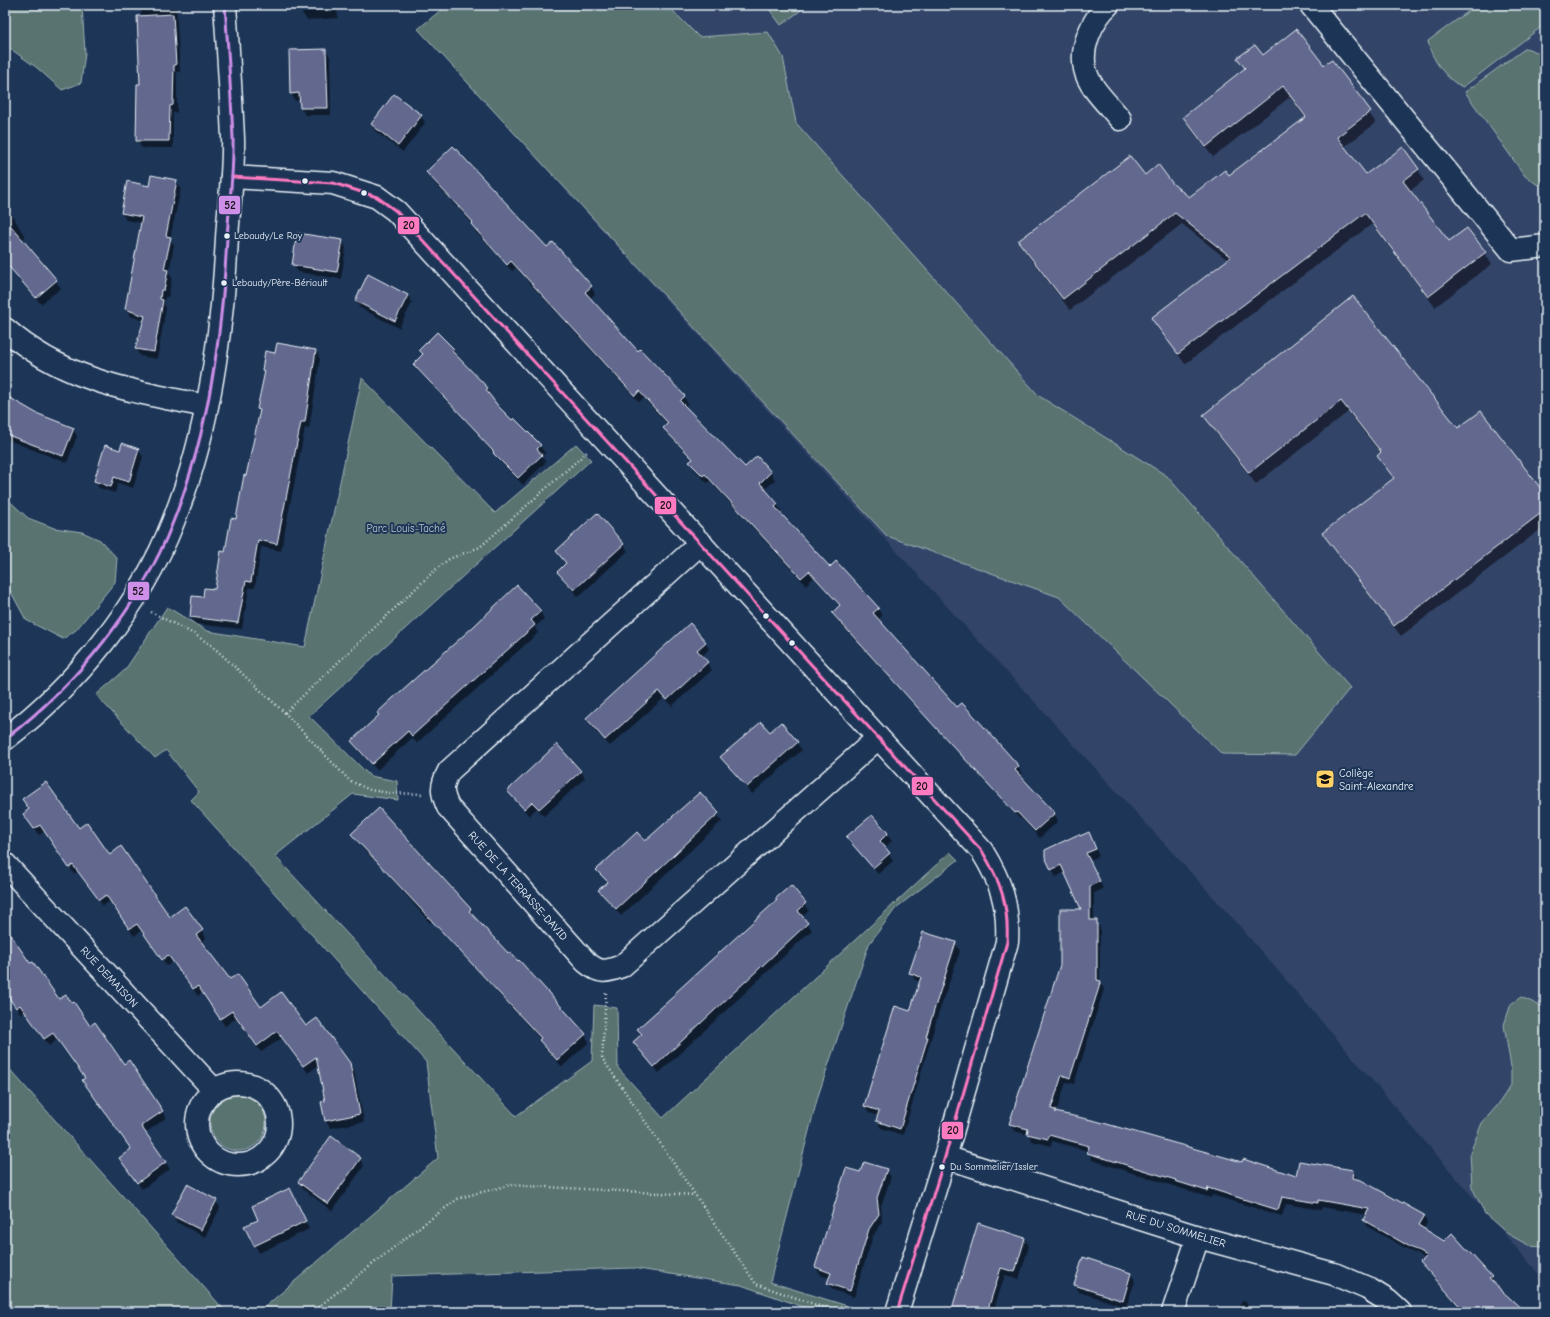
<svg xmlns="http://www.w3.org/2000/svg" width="1550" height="1317" font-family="'Comic Neue',sans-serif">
<rect width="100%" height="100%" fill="#1d3557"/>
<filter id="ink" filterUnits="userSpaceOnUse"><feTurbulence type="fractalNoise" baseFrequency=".025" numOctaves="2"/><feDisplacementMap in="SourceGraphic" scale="8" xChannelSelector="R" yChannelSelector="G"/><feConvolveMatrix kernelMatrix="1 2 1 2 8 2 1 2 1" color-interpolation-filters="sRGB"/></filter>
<g filter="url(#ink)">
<!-- built -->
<polygon fill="#324468" points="448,5 1545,5 1545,1281 1236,922 418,29"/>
<!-- green -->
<g fill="#587370" stroke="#a0b2b4">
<polygon points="5,5 82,5 85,53 81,83 62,90 36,67 5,45"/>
<polygon points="447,5 667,5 699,37 768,32 783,57 796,123 1039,396 1167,476 1350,688 1295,755 1222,754 1059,597 887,536 418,29"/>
<polygon points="766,5 808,5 781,25"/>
<path d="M 1477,5 L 1542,5 L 1545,9 L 1545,24 L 1463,87 C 1447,81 1430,57 1428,41 Z"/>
<polygon points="1526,48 1545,55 1545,180 1538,185 1525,176 1465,92"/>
<polygon points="362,378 495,513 576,444 591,460 309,716 370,776 397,781 398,800 353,794 275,856 516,1116 592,1061 594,1005 617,1008 618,1068 663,1118 950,852 958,860 896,908 869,944 818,1096 770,1282 867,1312 818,1312 741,1285 632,1268 392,1276 390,1312 259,1312 438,1158 426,1062 191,800 199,792 166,750 155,758 96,695 125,670 167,607 207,631 305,647"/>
<polygon points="5,497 28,518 54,528 82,532 100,540 117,558 115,582 76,630 63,639 26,620 5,581"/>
<polygon points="1521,997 1545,1008 1545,1246 1528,1245 1508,1234 1485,1214 1472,1187 1470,1153 1482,1123 1497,1106 1511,1085 1511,1067 1504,1025 1511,1004"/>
<polygon points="5,1064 226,1312 5,1312"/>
<circle cx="238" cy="1123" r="28"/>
</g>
<!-- shadow -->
<g fill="#0007">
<polygon points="141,5 176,5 180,72 177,72 177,112 173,113 173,148 142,148 137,141 141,85"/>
<polygon points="302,5 337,5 338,18 307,20 302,13"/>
<polygon points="1419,5 1435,5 1425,12"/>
<polygon points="326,50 330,57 331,115 305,115 301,108 301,100 295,101 291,93"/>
<polygon points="1263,56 1324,67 1332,61 1376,123 1344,147 1366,176 1418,169 1424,180 1410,191 1449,242 1467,229 1492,264 1435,307 1372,224 1185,364 1152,318 1229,261 1182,224 1070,310 1026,253 1020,242 1145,176 1172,185 1189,198 1229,177 1306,119 1290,97 1213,157 1190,128 1184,117 1245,69 1239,58"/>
<polygon points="5,59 10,69 5,71"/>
<polygon points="421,116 425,123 403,152 376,132 372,124"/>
<polygon points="427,172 546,249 591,286 595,294 589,299 638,352 684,397 688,404 685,407 745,469 757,458 771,473 775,480 764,490 777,505 782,512 779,514 830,568 878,609 882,616 878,620 957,708 1018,767 1022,774 1020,776 1054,813 1058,821 1040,838 1021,818 1020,819 837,620 833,613 840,606 814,577 806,585 710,481 707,483 695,470 691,463 693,460 669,435 664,428 668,425 644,398 639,402 516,268 512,271 476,232 473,224 431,179"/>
<polygon points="176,181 181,188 170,239 174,245 169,273 172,278 168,297 165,297 164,304 166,308 157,359 140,356 136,349 145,321 130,316 126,309 142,223 126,220 122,213 150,187"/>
<polygon points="5,203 25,237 22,239 61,288 41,304 5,262"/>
<polygon points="342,240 346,248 341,279 298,272 293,265"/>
<polygon points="408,295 412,303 399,328 360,308 356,301"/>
<polygon points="1353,298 1458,430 1545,496 1545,526 1401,636 1330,544 1323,533 1394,479 1378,456 1381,454 1348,412 1256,484 1211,426 1204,415"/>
<polygon points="453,349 457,357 487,388 491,395 490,397 497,406 512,421 514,419 540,446 545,453 542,456 546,462 523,485 499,460 479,435 419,371 414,364 423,355 420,350"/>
<polygon points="316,351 320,359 309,429 305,428 281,551 261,547 255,588 249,588 242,629 195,624 191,616 204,598 216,590 237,520 260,413 258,409 265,374 263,370 276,354"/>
<polygon points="5,396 35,414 73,429 77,436 67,463 8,440 5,444"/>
<polygon points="138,450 143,457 133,488 118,483 115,493 99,488 95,481 120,451"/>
<polygon points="623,544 628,551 578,597 558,572 566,564 557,552"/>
<polygon points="540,611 544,619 535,627 538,633 417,743 412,738 377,770 356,748 352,741 379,716 378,714"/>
<polygon points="705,642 709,649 702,656 712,670 672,706 664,698 610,746 591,726 587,719"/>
<polygon points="781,723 802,750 752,794 721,757 770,733"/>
<polygon points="581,771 585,778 544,816 537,808 529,816 509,791"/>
<polygon points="700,793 722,821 621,916 600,891 608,883 597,870 645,843"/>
<polygon points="872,816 892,841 884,848 893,861 878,874 848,838"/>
<polygon points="28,821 79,830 109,856 170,918 185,907 206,938 201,942 230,981 260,1008 306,1028 349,1063 354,1071 364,1122 330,1128 326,1121 322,1102 326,1101 319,1065 308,1073 282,1038 261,1052 236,1018 225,1026 202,992 198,996 173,962 167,966 141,931 134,936 110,901 103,906 78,871 74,874 45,831 39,835"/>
<polygon points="352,834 470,910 474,917 508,955 518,962 519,961 585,1035 589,1042 562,1067 544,1047 541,1040 432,921 430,923 375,859 373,860 357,841"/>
<polygon points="1080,837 1092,841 1099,856 1090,860 1103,889 1094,893 1094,921 1096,921 1100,928 1100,982 1104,989 1074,1084 1066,1082 1056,1113 1297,1177 1353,1171 1357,1180 1423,1215 1427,1223 1423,1230 1491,1277 1494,1285 1523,1312 1468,1312 1466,1310 1464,1312 1426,1269 1421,1262 1425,1259 1368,1227 1364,1220 1367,1215 1322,1207 1321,1210 1286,1204 1282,1216 1212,1195 1211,1198 1092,1160 1088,1151 1052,1141 1051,1146 1032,1141 1029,1135 1014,1131 1010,1124 1082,910 1065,872 1056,877 1052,869"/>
<polygon points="791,887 809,911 802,917 812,930 659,1073 634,1042 642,1036 638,1029 778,901"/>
<polygon points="5,933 12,939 59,1001 90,1027 162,1111 166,1118 145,1133 170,1169 142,1189 125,1165 132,1150 86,1079 58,1039 49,1046 25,1011 21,1014 5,990"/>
<polygon points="955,943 960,951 938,1015 903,1135 881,1128 877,1121 879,1116 869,1113 865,1106 910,1012 920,982 915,980 910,973"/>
<polygon points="331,1138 360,1159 364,1166 332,1211 303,1189 299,1182"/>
<polygon points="847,1169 861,1174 886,1170 891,1177 881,1206 882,1222 873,1236 854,1297 833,1290 828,1283 830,1278 820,1275 816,1267"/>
<polygon points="293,1196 309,1229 259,1253 246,1227 260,1220"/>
<polygon points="216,1201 220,1208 205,1237 176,1222 172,1215"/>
<polygon points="979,1225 1025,1239 1029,1246 1019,1279 1005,1275 993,1312 952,1312"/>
<polygon points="1131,1274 1135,1281 1126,1307 1079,1292 1075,1284"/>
<polygon points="1242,1301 1246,1302 1249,1307 1266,1312 1238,1312"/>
</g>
<!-- building -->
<g fill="#64688e" stroke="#e8f1f8">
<polygon points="173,14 176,65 174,65 173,105 170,106 169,141 136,141 137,84 140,84 137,16"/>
<polygon points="1296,29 1324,65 1332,60 1371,111 1337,137 1366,174 1403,147 1419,169 1403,181 1449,241 1467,228 1486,252 1428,297 1365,213 1178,354 1151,318 1231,257 1175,213 1063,299 1018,241 1130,156 1145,175 1158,164 1173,184 1189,197 1225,170 1229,175 1306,117 1283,86 1206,147 1183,117 1245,68 1237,58 1255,45 1263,55"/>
<polygon points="326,49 328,108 300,108 299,93 290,94 289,50"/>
<polygon points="394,94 422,115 398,146 371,124"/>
<polygon points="453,146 547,247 553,242 592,286 585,292 638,351 640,349 685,396 680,401 745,467 757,456 771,472 760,483 778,504 775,507 830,567 836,561 879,608 873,613 957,707 962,703 976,718 1019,766 1015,770 1055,813 1035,831 1017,812 1015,813 938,730 832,613 840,605 809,571 801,578 705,474 703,476 689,462 693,459 663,428 668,423 639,391 635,396 511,261 507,265 471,224 473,222 426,172"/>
<polygon points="151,175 177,180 166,236 171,237 164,269 168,270 164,290 161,290 160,299 163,300 154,352 135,349 145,316 125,309 142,217 121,213 127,181 149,186"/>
<polygon points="5,219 57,280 36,298 5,262"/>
<polygon points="297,233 343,240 337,272 292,265"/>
<polygon points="368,274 408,295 395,321 355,301"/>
<polygon points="1353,296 1458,428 1481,411 1545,494 1545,510 1394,626 1322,533 1394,478 1377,456 1381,452 1341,401 1249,473 1203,415"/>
<polygon points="437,332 454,349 452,351 488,388 486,390 498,406 512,420 514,418 541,445 537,449 542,455 518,478 493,453 494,452 478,435 479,434 413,364 423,354 419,350"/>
<polygon points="277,343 316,350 305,422 301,422 277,544 258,540 251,582 246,581 238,623 190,617 192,596 203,597 204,588 215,589 221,551 225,552 231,518 236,519 244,475 246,476 260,410 257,409 265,371 262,370 265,351 275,353"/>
<polygon points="5,395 36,413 74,428 63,456 5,434"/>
<polygon points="122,443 139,449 129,482 114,477 111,487 94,481 105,445 120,450"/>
<polygon points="597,513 624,544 574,590 557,572 566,563 556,551"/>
<polygon points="517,585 541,611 531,620 535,625 412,736 408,731 372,764 351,741 379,715 377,713 392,699 473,627"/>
<polygon points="690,623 706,642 697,650 708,662 667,700 659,691 605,740 586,718"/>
<polygon points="761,722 770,732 781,722 798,742 747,787 720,757"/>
<polygon points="557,744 581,771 539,809 532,802 524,809 507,791"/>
<polygon points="46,782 79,828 87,822 110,855 121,846 170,917 185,906 203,930 196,935 230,979 238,974 261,1007 281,992 306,1026 317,1018 350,1063 360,1114 325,1121 321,1102 325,1101 316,1057 303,1066 277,1031 257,1046 232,1011 220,1019 198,986 193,989 168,955 162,960 137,924 129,929 106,895 99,900 73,865 69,868 40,825 34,829 23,814 29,809 22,799"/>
<polygon points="700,792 719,813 616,909 598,890 608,882 596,870 637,832 645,841"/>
<polygon points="379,808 471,909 469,911 508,953 510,952 518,961 519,960 586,1034 557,1060 539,1040 541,1038 351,834"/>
<polygon points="872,815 888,833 880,841 890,853 873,868 846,837"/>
<polygon points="1089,832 1096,849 1086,853 1100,881 1090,886 1090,920 1097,920 1097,980 1101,981 1070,1078 1062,1075 1051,1109 1056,1110 1055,1112 1096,1121 1242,1162 1243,1159 1296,1176 1299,1161 1353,1170 1352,1178 1361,1180 1424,1215 1418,1225 1444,1241 1452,1233 1492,1277 1489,1279 1525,1312 1465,1312 1420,1262 1426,1256 1363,1220 1369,1209 1318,1200 1318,1203 1282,1197 1278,1210 1208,1188 1207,1191 1175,1181 1176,1180 1087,1153 1089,1146 1049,1135 1048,1139 1027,1134 1028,1129 1009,1124 1060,965 1060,909 1081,909 1061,865 1051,870 1045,857 1045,850 1079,834 1080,836"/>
<polygon points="791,885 806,903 798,911 808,923 654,1067 633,1042 642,1034 637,1029 675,995 674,994 777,900 775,899"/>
<polygon points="5,927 30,963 33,962 59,999 66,995 72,1003 74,1002 90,1026 95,1022 124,1064 129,1060 163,1111 141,1126 166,1162 137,1183 119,1158 131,1149 82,1080 85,1078 53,1033 44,1039 20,1005 16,1008 5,992"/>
<polygon points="923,932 956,942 935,1007 926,1037 928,1037 900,1129 876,1121 879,1111 864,1106 895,1006 910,1011 921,977 909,973"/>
<polygon points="331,1136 361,1158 328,1204 298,1182"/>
<polygon points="864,1162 887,1169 877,1198 879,1214 869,1229 850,1291 827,1283 831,1273 815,1267 846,1168 860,1172"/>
<polygon points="187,1184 217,1200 201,1230 171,1215"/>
<polygon points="290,1188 306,1221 254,1246 244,1226 258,1220 252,1206"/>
<polygon points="978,1223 1025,1238 1015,1272 1001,1268 987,1312 951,1312"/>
<polygon points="1083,1257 1131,1273 1123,1301 1074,1285"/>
</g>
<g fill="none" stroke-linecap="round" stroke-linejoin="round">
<!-- minor casing -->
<g stroke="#e8f1f8" stroke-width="25">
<g id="minor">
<path d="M 1108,5 C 1092,20 1080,47 1085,69 C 1089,88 1109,105 1120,119"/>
<polyline points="1311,5 1511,250 1545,246"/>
<path d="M 232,177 L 333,183 L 377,197 L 396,211 L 982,851 C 1001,882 1009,905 1007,942 L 945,1157 L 897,1312"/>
<path d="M 5,329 C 64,381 132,391 206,406"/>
<path d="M 701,543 L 449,771 C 441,786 441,792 448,807 L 586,962 C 600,974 606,972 622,966 L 878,738"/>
<path d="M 5,739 C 77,684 140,607 173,522 C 209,432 222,334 227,238 C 229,205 234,171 233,138 C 231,94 228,49 225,5"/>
<polyline points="5,864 214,1090"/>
<circle cx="238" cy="1124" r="41"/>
<polyline points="945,1157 1198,1237 1334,1274 1367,1288 1388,1301 1400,1312"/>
<polyline points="1173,1312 1198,1237"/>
</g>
</g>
<!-- path -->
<g stroke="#e8f1f8" stroke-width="2.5" stroke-dasharray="1 3" stroke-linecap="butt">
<polyline points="151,612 194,634 211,645 285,713 350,781 370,790 389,793 422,794"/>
<polyline points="285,713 435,570 449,559 480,547 587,452"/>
<polyline points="606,993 602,1058 756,1284 837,1312"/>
<polyline points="312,1312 421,1226 459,1198 510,1185 695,1195"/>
</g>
<!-- minor -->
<use href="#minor" stroke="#1d3557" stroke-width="22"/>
<!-- bus-1 casing -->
<g stroke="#1d3557" stroke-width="6">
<path id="bus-1" d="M 232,177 L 333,183 L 377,197 L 396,211 L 982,851 C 1001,882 1009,905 1007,942 L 945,1157 L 897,1312"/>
</g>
<!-- bus-2 casing -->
<g stroke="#1d3557" stroke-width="6">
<path id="bus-2" d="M 5,739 C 77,684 140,607 173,522 C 209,432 222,334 227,238 C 229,205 234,171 233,138 C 231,94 228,49 225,5"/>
</g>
<!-- bus-1 -->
<use href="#bus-1" stroke="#fe7ac1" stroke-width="3"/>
<!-- bus-2 -->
<use href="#bus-2" stroke="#ce8fe9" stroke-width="3"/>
</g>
</g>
<!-- icons -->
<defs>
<g id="school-square" transform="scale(1)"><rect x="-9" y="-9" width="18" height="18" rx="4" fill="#ffd166" stroke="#1d3557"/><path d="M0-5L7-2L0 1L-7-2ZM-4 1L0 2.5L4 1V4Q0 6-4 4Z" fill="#111"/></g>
</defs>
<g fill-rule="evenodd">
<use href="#school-square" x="1325" y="779"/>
</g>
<!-- markers -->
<g fill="#e8f1f8" stroke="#1d3557" stroke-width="1.5">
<circle cx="305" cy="181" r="3.5"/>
<circle cx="364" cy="193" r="3.5"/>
<circle cx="227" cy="236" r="3.5"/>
<circle cx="224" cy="283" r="3.5"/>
<circle cx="766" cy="616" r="3.5"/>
<circle cx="792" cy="643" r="3.5"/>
<circle cx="942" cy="1167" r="3.5"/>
</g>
<g text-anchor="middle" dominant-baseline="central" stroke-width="4" stroke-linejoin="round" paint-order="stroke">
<!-- bus labels -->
<g font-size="10" fill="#e8f1f8" stroke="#1d3557" text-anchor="start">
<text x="234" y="236">Lebaudy/Le Roy</text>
<text x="232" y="283">Lebaudy/Père-Bériault</text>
<text x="950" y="1167">Du Sommelier/Issler</text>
</g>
<!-- park labels -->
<g font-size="11" fill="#b6c5c8" stroke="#1d3557">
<text x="406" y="528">Parc Louis-Taché</text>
</g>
<!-- poi labels -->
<g font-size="11" fill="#e8f1f8" stroke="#1d3557" text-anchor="start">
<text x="1339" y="773">Collège<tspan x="1339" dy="13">Saint-Alexandre</tspan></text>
</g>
<!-- street labels -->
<g font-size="11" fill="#e8f1f8" stroke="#1d3557">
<text transform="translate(518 886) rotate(48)">RUE DE LA TERRASSE-DAVID</text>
<text transform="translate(109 977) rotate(47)">RUE DEMAISON</text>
<text transform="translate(1176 1229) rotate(17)">RUE DU SOMMELIER</text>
</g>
</g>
<g stroke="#1d3557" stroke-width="1.5">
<rect x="218" y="195" width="23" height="20" rx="4" fill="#ce8fe9"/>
<rect x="397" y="216" width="23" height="19" rx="4" fill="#fe7ac1"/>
<rect x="654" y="496" width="23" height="19" rx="4" fill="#fe7ac1"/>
<rect x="127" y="581" width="23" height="20" rx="4" fill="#ce8fe9"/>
<rect x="911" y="776" width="23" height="20" rx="4" fill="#fe7ac1"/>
<rect x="941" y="1121" width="23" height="19" rx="4" fill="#fe7ac1"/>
</g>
<g font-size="11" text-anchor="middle" font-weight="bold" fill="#111">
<text x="230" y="209">52</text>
<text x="409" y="229">20</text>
<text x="666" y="509">20</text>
<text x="138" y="595">52</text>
<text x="922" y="790">20</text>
<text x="953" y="1134">20</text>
</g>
<!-- margin -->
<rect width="1550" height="1317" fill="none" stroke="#1d3557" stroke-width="20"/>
<rect x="10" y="10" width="1530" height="1297" fill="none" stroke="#e8f1f8" stroke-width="1.5" filter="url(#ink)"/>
</svg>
